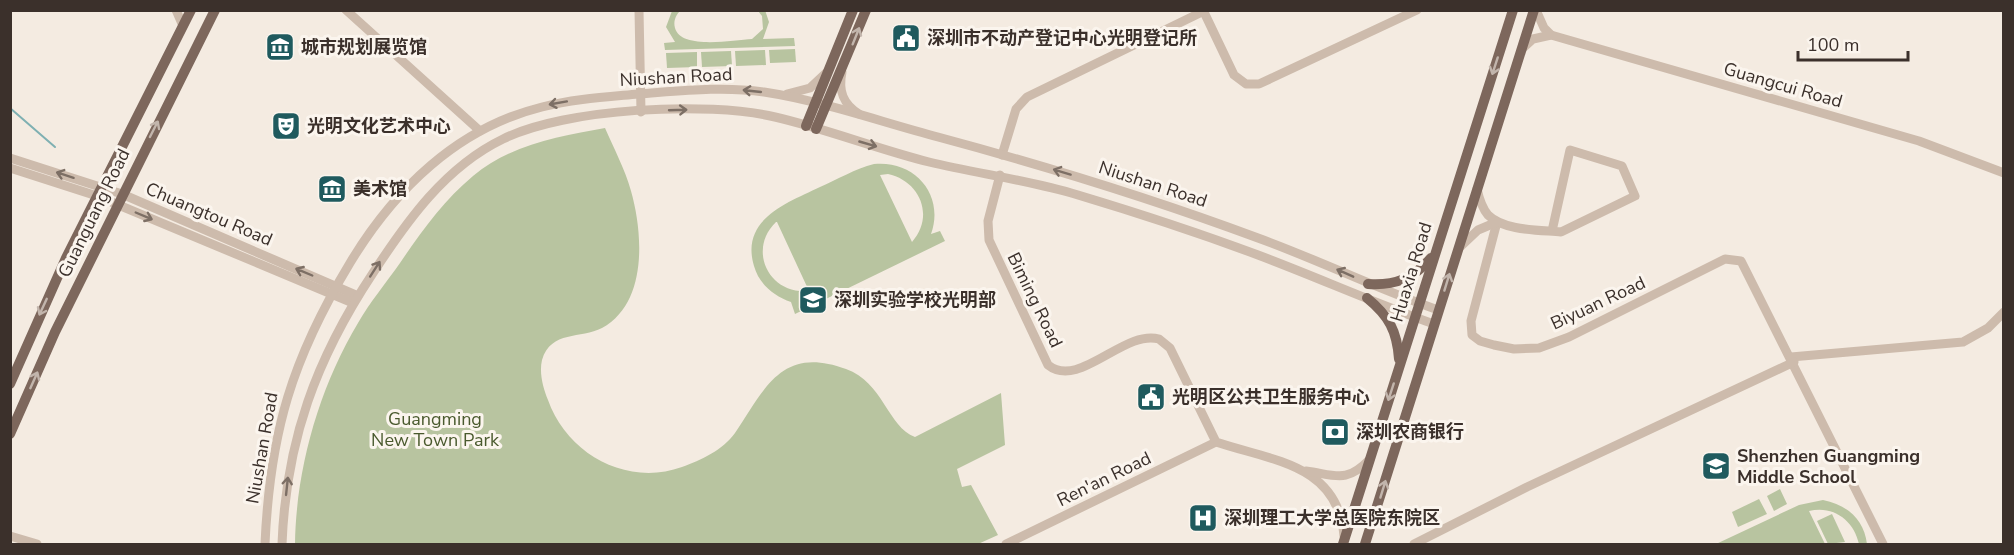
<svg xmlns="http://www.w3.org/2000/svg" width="2014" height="555" font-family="'Nunito Sans','Noto Sans SC',sans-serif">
<rect width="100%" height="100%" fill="#f4ebe1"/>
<!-- green -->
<g fill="#b8c4a0" fill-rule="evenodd">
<path d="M 765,10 L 769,22 L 763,39 L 794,38 L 795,46 L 665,50 L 664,43 L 675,42 L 666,27 L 672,11 L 680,11 C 676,15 673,21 675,28 C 681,50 733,40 752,39 L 763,29 L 762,16 L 758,11 Z"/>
<polygon points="795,49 796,62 770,63 769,50"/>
<polygon points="765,50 766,65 736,66 735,51"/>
<polygon points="731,51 732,66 702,67 701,52"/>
<polygon points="697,52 697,67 667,68 666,53"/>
<path d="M 605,128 C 614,149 625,169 631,191 C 643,233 648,303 602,328 C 581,339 551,330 542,360 C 539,373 543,388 548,400 C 567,454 627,487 682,467 C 701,460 723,450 735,433 C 765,389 781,345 846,369 C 883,382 888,427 915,437 L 1001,393 L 1005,445 L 957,469 L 962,487 L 971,485 L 998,535 L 978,544 L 295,544 C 296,469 319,388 358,323 C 370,302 386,283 400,263 C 421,232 444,200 473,176 C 509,145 560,136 605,128 Z"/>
<path d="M 874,164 C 915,160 945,195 931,234 L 940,231 L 945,241 L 795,314 L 791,302 C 774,296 759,284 754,266 C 740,219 787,203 820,187 C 838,179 855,169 874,164 ZM 888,174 C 920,181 935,216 912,242 L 880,175 ZM 776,222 L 777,222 L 809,291 C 769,295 747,250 776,222 Z"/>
<polygon points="1780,489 1787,504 1774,511 1767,496"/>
<polygon points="1759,499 1767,514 1738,527 1732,512"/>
<path d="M 1823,500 C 1848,505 1864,520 1867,544 L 1859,544 C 1854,521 1834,505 1809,511 L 1825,544 L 1716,544 L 1799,505 Z"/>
<polygon points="1832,514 1845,542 1828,544 1817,521"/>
</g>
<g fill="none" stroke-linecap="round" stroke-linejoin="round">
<!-- stream -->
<polyline stroke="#7fb0b2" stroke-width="2" points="10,108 55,147"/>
<!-- minor -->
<g stroke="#cdbbac" stroke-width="9">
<polyline points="176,10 183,26"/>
<polyline points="346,10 480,131"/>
<polyline points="639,10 641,112"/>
<polyline points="1203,10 1234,75 1246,84 1259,84 1417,10"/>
<polyline points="1536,10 1544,28 1551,35"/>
<polyline points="1522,49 1533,39 1551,35 1919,141 2004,173"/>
<path d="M 842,72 C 838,91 843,104 859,114"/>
<polyline points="787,94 810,88 826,73"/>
<polyline points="1002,155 1016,109 1027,97 1204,11"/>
<polyline points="10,158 122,194 358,296"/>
<polyline points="10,168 97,196 353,303"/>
<path d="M 1000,175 L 988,221 L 989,240 L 1048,365 C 1079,390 1124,329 1159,339 L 1170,348 L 1216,442 C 1273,461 1338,464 1344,536"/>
<path d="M 1477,189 C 1479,198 1482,208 1488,215 C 1504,231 1540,230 1561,232 L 1635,196 L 1622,166 L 1570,150 L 1552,231"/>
<polyline points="1497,222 1471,321 1472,335 1480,341 1494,345 1514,349 1539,348 1569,337 1725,259 1741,261 1883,544"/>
<polyline points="1460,247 1478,230 1497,222"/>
<polyline points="1791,357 1963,342 1988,328 2004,312"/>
<path d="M 1306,471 C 1336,475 1346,484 1370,459"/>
<polyline points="10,536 37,544"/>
<path d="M 265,544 C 270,432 292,359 350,263 C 394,190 457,128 542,107 C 573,99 606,97 638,94 C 680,91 722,86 764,92 C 823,101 881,122 938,137 C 1046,166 1153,199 1258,238 C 1319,260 1377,289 1438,310"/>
<path d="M 282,544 C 286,441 316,359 373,273 C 407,221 445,167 503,139 C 565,108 708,101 775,117 C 827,129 877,149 929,162 C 979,174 1029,180 1078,195 C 1138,213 1199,233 1258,255 C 1317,277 1374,303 1434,324"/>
<polyline points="1006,544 1216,442"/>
<polyline points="1414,544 1527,487 1794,362"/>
</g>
<!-- major -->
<g stroke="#7d675c" stroke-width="10">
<polyline points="806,126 853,10"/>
<polyline points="816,129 866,10"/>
<path d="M 1368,284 C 1395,286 1414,278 1431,258"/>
<path d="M 1367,298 C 1389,316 1397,331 1399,359"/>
<polyline points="10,384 66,258 191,10"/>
<polyline points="10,434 55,332 215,10"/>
<polyline points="1343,544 1513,10"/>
<polyline points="1365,544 1534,10"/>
</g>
</g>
<!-- one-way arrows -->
<defs><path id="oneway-shaft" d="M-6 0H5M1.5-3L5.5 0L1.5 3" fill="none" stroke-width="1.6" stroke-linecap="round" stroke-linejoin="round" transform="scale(1.5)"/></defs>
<g stroke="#c2b5ac">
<use href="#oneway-shaft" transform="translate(856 36) rotate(-68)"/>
<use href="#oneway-shaft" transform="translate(1495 66) rotate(108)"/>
<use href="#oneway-shaft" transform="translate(154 129) rotate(-63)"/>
<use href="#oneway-shaft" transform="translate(1447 282) rotate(-73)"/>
<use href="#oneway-shaft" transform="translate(43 307) rotate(115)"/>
<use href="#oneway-shaft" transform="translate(34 380) rotate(-66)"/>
<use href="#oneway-shaft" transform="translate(1391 392) rotate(108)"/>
<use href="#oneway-shaft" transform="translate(1383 489) rotate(-73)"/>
</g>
<g stroke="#7d6f65">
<use href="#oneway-shaft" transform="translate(752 91) rotate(-174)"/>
<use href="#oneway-shaft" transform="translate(558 103) rotate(170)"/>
<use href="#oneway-shaft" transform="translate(678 110) rotate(-2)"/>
<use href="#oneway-shaft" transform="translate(868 144) rotate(16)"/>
<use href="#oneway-shaft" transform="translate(1062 172) rotate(-163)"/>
<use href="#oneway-shaft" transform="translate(65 175) rotate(-162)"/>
<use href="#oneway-shaft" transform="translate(144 216) rotate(23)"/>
<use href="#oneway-shaft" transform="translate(375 269) rotate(-57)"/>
<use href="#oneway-shaft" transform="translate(304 272) rotate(-157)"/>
<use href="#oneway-shaft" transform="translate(1345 273) rotate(-156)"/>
<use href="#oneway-shaft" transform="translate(287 486) rotate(-84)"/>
</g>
<!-- icons -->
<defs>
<g id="civic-square" transform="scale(1.5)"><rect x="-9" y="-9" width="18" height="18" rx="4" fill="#1f5a5e" stroke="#fbf5ee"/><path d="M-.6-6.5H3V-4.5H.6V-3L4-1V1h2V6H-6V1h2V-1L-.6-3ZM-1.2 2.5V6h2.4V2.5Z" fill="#fff"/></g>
<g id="museum-square" transform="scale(1.5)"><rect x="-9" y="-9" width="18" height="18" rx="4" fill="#1f5a5e" stroke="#fbf5ee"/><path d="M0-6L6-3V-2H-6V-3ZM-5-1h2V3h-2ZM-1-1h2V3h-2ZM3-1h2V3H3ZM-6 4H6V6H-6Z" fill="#fff"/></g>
<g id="theatre-square" transform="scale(1.5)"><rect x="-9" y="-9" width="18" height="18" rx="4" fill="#1f5a5e" stroke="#fbf5ee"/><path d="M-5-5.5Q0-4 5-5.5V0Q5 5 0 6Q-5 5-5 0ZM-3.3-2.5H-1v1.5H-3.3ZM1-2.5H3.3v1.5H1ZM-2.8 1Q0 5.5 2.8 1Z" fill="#fff"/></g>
<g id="school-square" transform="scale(1.5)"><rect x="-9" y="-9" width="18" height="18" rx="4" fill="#1f5a5e" stroke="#fbf5ee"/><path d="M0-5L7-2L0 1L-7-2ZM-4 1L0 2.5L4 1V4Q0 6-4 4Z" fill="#fff"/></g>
<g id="bank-square" transform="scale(1.5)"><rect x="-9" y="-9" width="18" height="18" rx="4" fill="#1f5a5e" stroke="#fbf5ee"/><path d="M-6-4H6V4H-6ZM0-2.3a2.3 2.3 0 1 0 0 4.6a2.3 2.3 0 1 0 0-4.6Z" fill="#fff"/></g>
<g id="hospital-square" transform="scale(1.5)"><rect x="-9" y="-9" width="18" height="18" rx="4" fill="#1f5a5e" stroke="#fbf5ee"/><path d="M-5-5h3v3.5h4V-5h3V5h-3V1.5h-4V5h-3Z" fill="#fff"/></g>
</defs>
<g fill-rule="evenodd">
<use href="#civic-square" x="906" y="38"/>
<use href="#museum-square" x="280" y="47"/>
<use href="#theatre-square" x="286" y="126"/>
<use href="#museum-square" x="332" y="189"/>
<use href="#school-square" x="813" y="300"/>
<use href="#civic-square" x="1151" y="397"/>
<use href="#bank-square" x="1335" y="432"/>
<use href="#school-square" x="1716" y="466"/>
<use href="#hospital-square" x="1203" y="518"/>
</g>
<g text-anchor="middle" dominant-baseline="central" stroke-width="6" stroke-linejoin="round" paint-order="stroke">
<!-- poi labels -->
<g font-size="18" font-weight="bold" fill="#3b302b" stroke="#fbf5ee" text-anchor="start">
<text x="927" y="38">深圳市不动产登记中心光明登记所</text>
<text x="301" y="47">城市规划展览馆</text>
<text x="307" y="126">光明文化艺术中心</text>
<text x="353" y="189">美术馆</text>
<text x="834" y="300">深圳实验学校光明部</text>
<text x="1172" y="397">光明区公共卫生服务中心</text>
<text x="1356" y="432">深圳农商银行</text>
<text x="1737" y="456">Shenzhen Guangming<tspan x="1737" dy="21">Middle School</tspan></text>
<text x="1224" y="518">深圳理工大学总医院东院区</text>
</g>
<!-- street labels -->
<g font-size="18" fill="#3b302b" stroke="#fbf5ee">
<text transform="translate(676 77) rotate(-3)">Niushan Road</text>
<text transform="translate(1783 85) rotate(16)">Guangcui Road</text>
<text transform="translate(1153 184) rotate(18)">Niushan Road</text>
<text transform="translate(94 213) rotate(-64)">Guanguang Road</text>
<text transform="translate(209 214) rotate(23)">Chuangtou Road</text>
<text transform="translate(1411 272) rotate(-73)">Huaxia Road</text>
<text transform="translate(1035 300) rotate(64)">Biming Road</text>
<text transform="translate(1598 303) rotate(-25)">Biyuan Road</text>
<text transform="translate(262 448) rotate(-80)">Niushan Road</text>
<text transform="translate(1104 479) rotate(-26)">Ren'an Road</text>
</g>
<!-- park labels -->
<g font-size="18" fill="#4a5a2e" stroke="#fbf5ee">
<text x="435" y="419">Guangming<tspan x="435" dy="21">New Town Park</tspan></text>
</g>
</g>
<!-- border -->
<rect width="2014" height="555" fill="none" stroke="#3b302b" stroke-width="24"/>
<!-- scale -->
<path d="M1798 51v9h110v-9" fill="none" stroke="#3b302b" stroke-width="3"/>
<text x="1807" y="51" font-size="18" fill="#3b302b" stroke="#fbf5ee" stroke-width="4.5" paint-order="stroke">100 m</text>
</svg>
